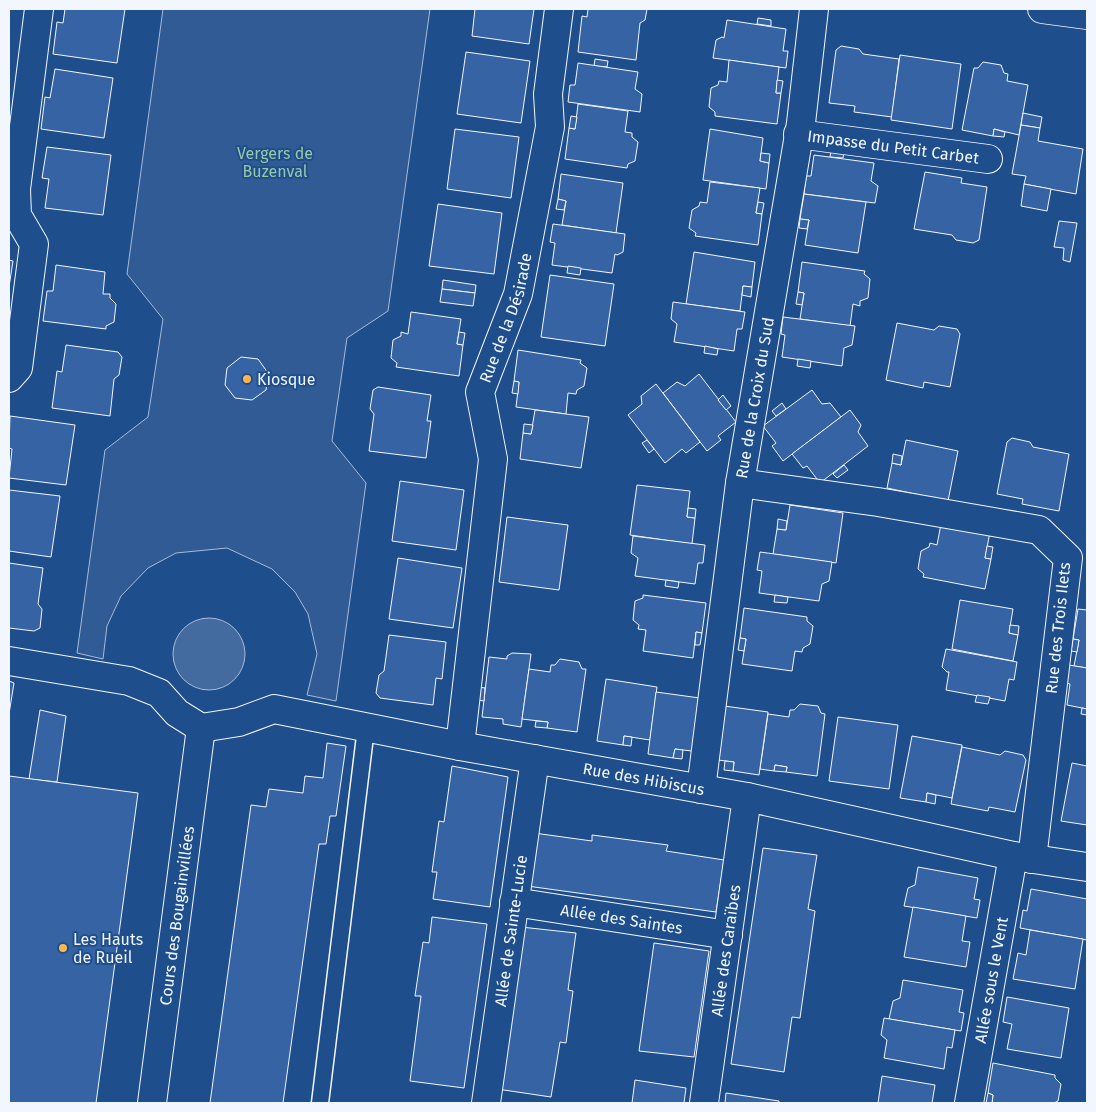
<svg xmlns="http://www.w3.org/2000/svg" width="1096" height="1112" font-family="'Fira Sans',sans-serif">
<rect width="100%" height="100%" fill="#1f4e8c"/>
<!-- built -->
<polygon fill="#305b95" stroke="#a8bbd7" points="163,9 430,9 388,311 347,338 332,441 366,483 336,701 307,695 317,654 308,614 295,592 272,569 227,548 176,553 148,568 121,596 107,626 103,659 77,653 105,450 148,417 163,319 127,274"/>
<!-- water -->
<circle fill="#446ba0" stroke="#a8bbd7" cx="209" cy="654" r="36"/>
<!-- building -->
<g fill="#3563a3" stroke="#f2f6ff">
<polygon points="65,9 125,9 117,63 53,54 57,22 63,23"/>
<polygon points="475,9 534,9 529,44 472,36"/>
<polygon points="588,9 647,9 645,20 640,23 636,60 578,52 582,16 587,17"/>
<polygon points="758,18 771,20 771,26 757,24"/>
<polygon points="727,20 786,29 783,51 788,51 786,68 713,58 716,40 722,37 724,38"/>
<polygon points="841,46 859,49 863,54 899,59 892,117 854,112 855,106 829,103 836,50"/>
<polygon points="466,52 530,61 521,123 457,114"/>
<polygon points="900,55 961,64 952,129 891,120"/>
<polygon points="595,59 608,61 607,67 594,66"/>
<polygon points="729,60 779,67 776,93 781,93 777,124 715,116 715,112 709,107 711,88 718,85 719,81 727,82"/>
<polygon points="983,62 1001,65 1004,73 1008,74 1007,81 1028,85 1019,135 994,129 993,136 962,130 974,68 978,68"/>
<polygon points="578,63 638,72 635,89 642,94 640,112 568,102 570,85 575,85"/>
<polygon points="55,69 113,78 104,138 41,129 45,97 50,98"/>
<polygon points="777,80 783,81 781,93 776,93"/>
<polygon points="578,104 628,111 625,132 632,133 632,137 638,142 635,161 628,164 627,168 565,159 569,128 575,129"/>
<polygon points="1023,113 1042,117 1040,128 1021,125"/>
<polygon points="571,116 577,117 575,129 569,128"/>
<polygon points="1021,125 1040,128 1038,141 1083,149 1076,194 1024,184 1026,176 1012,174"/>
<polygon points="455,129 519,137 511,198 447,189"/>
<polygon points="710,129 763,138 760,161 769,163 766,189 703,180"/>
<polygon points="994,129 1005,132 1004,137 993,136"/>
<polygon points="47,147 111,155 103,215 45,208 49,179 42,178"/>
<polygon points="831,150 844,152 843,158 830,157"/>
<polygon points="761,153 770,154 769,163 760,161"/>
<polygon points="814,155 874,163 871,181 878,186 875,203 804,194 806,176 811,176"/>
<polygon points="925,172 962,178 961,183 987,187 979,240 973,243 956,240 952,235 914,229"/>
<polygon points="561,174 623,183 616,233 562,225 566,201 558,199"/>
<polygon points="710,182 760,188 756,213 762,214 758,245 695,236 696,233 689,228 692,210 699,206 700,202 707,203"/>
<polygon points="1024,184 1051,189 1047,211 1021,206"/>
<polygon points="804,194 866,202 858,253 805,245 809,220 800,219"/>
<polygon points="558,199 566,201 564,210 556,209"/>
<polygon points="758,202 764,203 762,214 756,213"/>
<polygon points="438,204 502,213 494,274 429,266"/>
<polygon points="800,219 809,220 807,229 799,228"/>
<polygon points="1059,221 1077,223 1070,262 1063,260 1064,248 1054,247"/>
<polygon points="553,224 625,234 623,252 617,255 615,254 612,273 552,265 555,243 550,242"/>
<polygon points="694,252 755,262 752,287 743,286 740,311 686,304"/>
<polygon points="9,260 13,261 9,287"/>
<polygon points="802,262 865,271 864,274 870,279 868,298 860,301 860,306 853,304 850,326 800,319 804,293 798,292"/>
<polygon points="56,265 105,272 103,294 110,294 110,298 116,304 114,322 106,326 106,329 43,321 47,291 53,291"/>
<polygon points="568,266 581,268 580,275 567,273"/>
<polygon points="550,275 614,284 605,346 541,337"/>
<polygon points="443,280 476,285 475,293 442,289"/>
<polygon points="743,286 752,287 751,297 742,295"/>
<polygon points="442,289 475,293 473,306 440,302"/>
<polygon points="798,292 804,293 802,305 796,304"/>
<polygon points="673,302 745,312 742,329 737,329 734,351 674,342 677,324 671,319"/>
<polygon points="411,312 461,319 457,344 463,345 459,376 396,367 397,363 391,358 393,340 401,336 401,332 408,334"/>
<polygon points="783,317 855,326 852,345 844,348 842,366 782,357 785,335 781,334"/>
<polygon points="897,323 934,330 939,326 957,329 960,334 950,387 924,382 923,388 886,380"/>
<polygon points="459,332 465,333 463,345 457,344"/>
<polygon points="66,345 118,352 122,357 119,375 114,379 110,416 52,408 57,371 62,372"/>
<polygon points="705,346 718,349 717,355 704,353"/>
<polygon points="518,350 581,360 580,363 587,368 584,386 577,390 576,394 568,393 566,414 516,407 519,382 514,381"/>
<polygon points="241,357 258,359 268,373 266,390 252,400 235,398 225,385 227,368"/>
<polygon points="798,359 811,361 810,368 797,366"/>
<polygon points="699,374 736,422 718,436 721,440 707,451 663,393 677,382 685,386"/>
<polygon points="514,381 519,382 518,394 512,393"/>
<polygon points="656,384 700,442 686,453 682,449 665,463 628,415 642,404 641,396"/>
<polygon points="378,387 431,395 427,421 431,421 426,458 369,451 374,414 370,409 373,390"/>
<polygon points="812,390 822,404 830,403 841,417 783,461 772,446 776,443 763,426"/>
<polygon points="723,395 731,406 726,410 718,400"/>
<polygon points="782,403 786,409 776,416 772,411"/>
<polygon points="535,410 589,417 581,468 520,459 523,433 531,434"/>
<polygon points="850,410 861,425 858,432 868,446 820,483 807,466 803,468 792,454"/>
<polygon points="10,416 75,425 66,485 9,478 12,449 9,448"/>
<polygon points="524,424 533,425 531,434 523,433"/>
<polygon points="1012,438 1030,442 1033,447 1069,454 1059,511 1022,504 1023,499 997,494 1007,442"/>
<polygon points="647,440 654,449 649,453 642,443"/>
<polygon points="906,440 958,451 948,501 887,488 892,463 901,465"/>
<polygon points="893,454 902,456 901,465 892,463"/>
<polygon points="844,465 848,470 837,478 833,474"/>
<polygon points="400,481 464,490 456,550 392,541"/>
<polygon points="637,485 690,491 687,517 695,518 692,544 630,535"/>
<polygon points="9,490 60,496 51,557 9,551"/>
<polygon points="790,505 843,513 836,563 773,554 777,529 786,530"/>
<polygon points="688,508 696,509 695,518 687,517"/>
<polygon points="507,517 568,525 559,590 499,582"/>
<polygon points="778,519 787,521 786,530 777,529"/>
<polygon points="941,524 990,532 985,558 991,559 985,589 923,577 924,574 918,569 921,551 929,547 930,543 937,545"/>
<polygon points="633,536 705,545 703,563 698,563 695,584 635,576 638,558 631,553"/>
<polygon points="987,546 993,547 991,559 985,558"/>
<polygon points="760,552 832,562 829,581 822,584 819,601 759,593 762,571 757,570"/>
<polygon points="398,558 462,568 453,628 389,619"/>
<polygon points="9,563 43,568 38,604 42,609 40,628 34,631 9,628"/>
<polygon points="666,580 679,582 678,588 665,586"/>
<polygon points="643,595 706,603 702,633 696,632 693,658 643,651 646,630 638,629 639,625 633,620 635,601 643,598"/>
<polygon points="775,595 788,597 787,603 774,602"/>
<polygon points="960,600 1013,609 1009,633 1018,635 1013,661 952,649"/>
<polygon points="744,608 807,617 807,621 813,626 810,644 803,648 802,652 795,651 792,671 742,664 746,639 740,638"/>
<polygon points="1078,609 1087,610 1087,668 1074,666 1079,640 1073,639"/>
<polygon points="1010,625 1019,626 1018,635 1009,633"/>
<polygon points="696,632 702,633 700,645 695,645"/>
<polygon points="389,635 446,642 442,679 436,678 433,705 380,698 376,693 379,675 384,671"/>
<polygon points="740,638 746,639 744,651 738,650"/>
<polygon points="1073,639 1079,640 1077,652 1071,651"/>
<polygon points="946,649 1017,662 1014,680 1009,679 1005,701 946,690 949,672 947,672 942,667"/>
<polygon points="512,653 531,654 521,727 503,724 503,719 482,717 489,657 507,659 507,656"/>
<polygon points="560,659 579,662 582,669 586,669 577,732 547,728 548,722 522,719 529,669 550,672 551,665 555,665"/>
<polygon points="1069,665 1087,668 1087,709 1067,705 1070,684 1066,683"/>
<polygon points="606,679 657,687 650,740 624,736 623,745 597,741"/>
<polygon points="9,681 14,683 9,714"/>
<polygon points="479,687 485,688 484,701 478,700"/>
<polygon points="656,692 707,699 700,752 675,749 673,758 648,754"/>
<polygon points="977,695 990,697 988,704 975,702"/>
<polygon points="800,704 818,706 821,713 825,714 817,776 786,772 787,767 775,765 774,771 760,769 768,714 789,717 790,710 794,710"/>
<polygon points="717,705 768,712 759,775 733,771 734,762 710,759"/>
<polygon points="1082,708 1087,709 1087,715 1081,714"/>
<polygon points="40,710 66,716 57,782 29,779"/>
<polygon points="838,717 898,725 889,789 829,781"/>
<polygon points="536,721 548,722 547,728 535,727"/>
<polygon points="624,736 632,737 631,746 623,745"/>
<polygon points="912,736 962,745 952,798 927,793 926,802 900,798"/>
<polygon points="327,743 346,746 336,816 330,816 326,844 319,844 283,1103 210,1103 251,805 266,807 269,789 303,793 305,776 323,778"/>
<polygon points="962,747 1000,755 1005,751 1023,755 1026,760 1015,812 989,807 988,811 951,804"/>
<polygon points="675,749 683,750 682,759 673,758"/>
<polygon points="725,761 734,762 733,771 724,770"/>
<polygon points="1072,763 1087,766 1087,825 1061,821"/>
<polygon points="775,765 787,767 786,772 774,771"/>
<polygon points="452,766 508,777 490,907 433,899 437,872 432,872 439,821 444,822"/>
<polygon points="9,776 138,793 96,1103 9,1103"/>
<polygon points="927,793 936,795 935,804 926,802"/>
<polygon points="534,833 592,841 592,835 668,845 666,851 724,860 716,912 527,886"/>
<polygon points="763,848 817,855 808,909 815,911 800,1018 792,1017 784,1072 731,1064"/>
<polygon points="918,867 978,878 974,899 980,900 977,918 904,906 908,888 915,885"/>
<polygon points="1031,889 1087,899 1087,940 1020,928 1023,910 1027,911"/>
<polygon points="913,907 966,916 962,941 970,942 966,967 904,957"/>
<polygon points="432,917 487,924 464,1088 410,1081 421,996 415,996 423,942 429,943"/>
<polygon points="521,927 576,933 568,990 573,991 566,1043 560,1042 551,1097 497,1089"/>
<polygon points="1030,930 1083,939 1075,989 1013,979 1018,953 1026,955"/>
<polygon points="654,943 709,951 694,1057 639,1051"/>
<polygon points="903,980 963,990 959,1012 964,1013 961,1031 889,1019 893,1001 900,998"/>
<polygon points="1007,997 1069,1008 1061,1058 1007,1049 1012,1024 1003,1022"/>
<polygon points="884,1018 955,1030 952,1048 947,1047 944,1069 884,1058 887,1040 881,1035"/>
<polygon points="993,1063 1055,1075 1055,1078 1061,1084 1058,1101 1054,1103 992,1103 993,1095 988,1093"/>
<polygon points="882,1076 935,1085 932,1103 878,1103"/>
<polygon points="635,1080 686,1088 684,1103 632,1103"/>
<polygon points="726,1093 779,1101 779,1103 725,1103"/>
<polygon points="988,1093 993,1095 992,1103 986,1103"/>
</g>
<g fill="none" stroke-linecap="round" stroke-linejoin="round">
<!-- lane casing -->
<g stroke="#f2f6ff" stroke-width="19">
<polyline id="lane" points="320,1103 366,728"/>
</g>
<!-- street casing -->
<g stroke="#f2f6ff" stroke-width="30">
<g id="street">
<polyline points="1042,9 1087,15"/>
<path id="s1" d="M 798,134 L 988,159"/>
<polyline points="9,378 18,368 34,244 17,215 16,189 39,9"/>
<polyline points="740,483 878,502 1039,530 1068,558 1032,859"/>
<polyline points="9,661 129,681 159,693 177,713 201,728"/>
<path id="s2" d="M 201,728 L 239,722 L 274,709 L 460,746 L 747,797 L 1013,856 L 1087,867"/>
<path id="s3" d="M 460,746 L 493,459 L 480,392 L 518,294 L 550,127 L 548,94 L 559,9"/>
<path id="s4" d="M 701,789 L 740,483 L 801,123 L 814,9"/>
<path id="s5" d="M 514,902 L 728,935"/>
<path id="s6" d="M 152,1103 L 201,728"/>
<path id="s7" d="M 486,1103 L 535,759"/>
<path id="s8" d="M 704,1103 L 747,797"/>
<path id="s9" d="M 969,1103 L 1013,856"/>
</g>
</g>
<!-- lane -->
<use href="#lane" stroke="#1f4e8c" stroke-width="16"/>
<!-- street -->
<use href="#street" stroke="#1f4e8c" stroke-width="28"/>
</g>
<!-- markers -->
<g fill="#ffb74d" stroke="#1f4e8c" stroke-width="2">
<circle cx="247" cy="379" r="5"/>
<circle cx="63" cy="948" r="5"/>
</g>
<g text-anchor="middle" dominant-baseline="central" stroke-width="4" stroke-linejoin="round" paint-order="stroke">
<!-- street labels -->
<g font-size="16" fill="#f2f6ff" stroke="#1f4e8c">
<text stroke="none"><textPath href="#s1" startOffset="96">Impasse du Petit Carbet</textPath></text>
<text stroke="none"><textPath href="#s3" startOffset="436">Rue de la Désirade</textPath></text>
<text stroke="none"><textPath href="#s4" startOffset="395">Rue de la Croix du Sud</textPath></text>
<text transform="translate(1058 628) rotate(-84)">Rue des Trois Ilets</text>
<text stroke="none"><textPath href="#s2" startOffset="452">Rue des Hibiscus</textPath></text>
<text stroke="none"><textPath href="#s6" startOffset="189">Cours des Bougainvillées</textPath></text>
<text stroke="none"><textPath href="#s5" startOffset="109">Allée des Saintes</textPath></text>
<text stroke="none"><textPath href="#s7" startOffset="174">Allée de Sainte-Lucie</textPath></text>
<text stroke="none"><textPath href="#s8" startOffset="154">Allée des Caraïbes</textPath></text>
<text stroke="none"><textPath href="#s9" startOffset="125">Allée sous le Vent</textPath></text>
</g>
<!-- park labels -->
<g font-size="16" fill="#97c8a6" stroke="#1f4e8c">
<text x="275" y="153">Vergers de<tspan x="275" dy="18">Buzenval</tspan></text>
</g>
<!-- poi labels -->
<g font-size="16" fill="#f2f6ff" stroke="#1f4e8c" text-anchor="start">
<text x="257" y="379">Kiosque</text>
<text x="73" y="939">Les Hauts<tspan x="73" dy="18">de Rueil</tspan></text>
</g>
</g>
<!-- border -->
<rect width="1096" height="1112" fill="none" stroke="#f2f6ff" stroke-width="20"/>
</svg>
